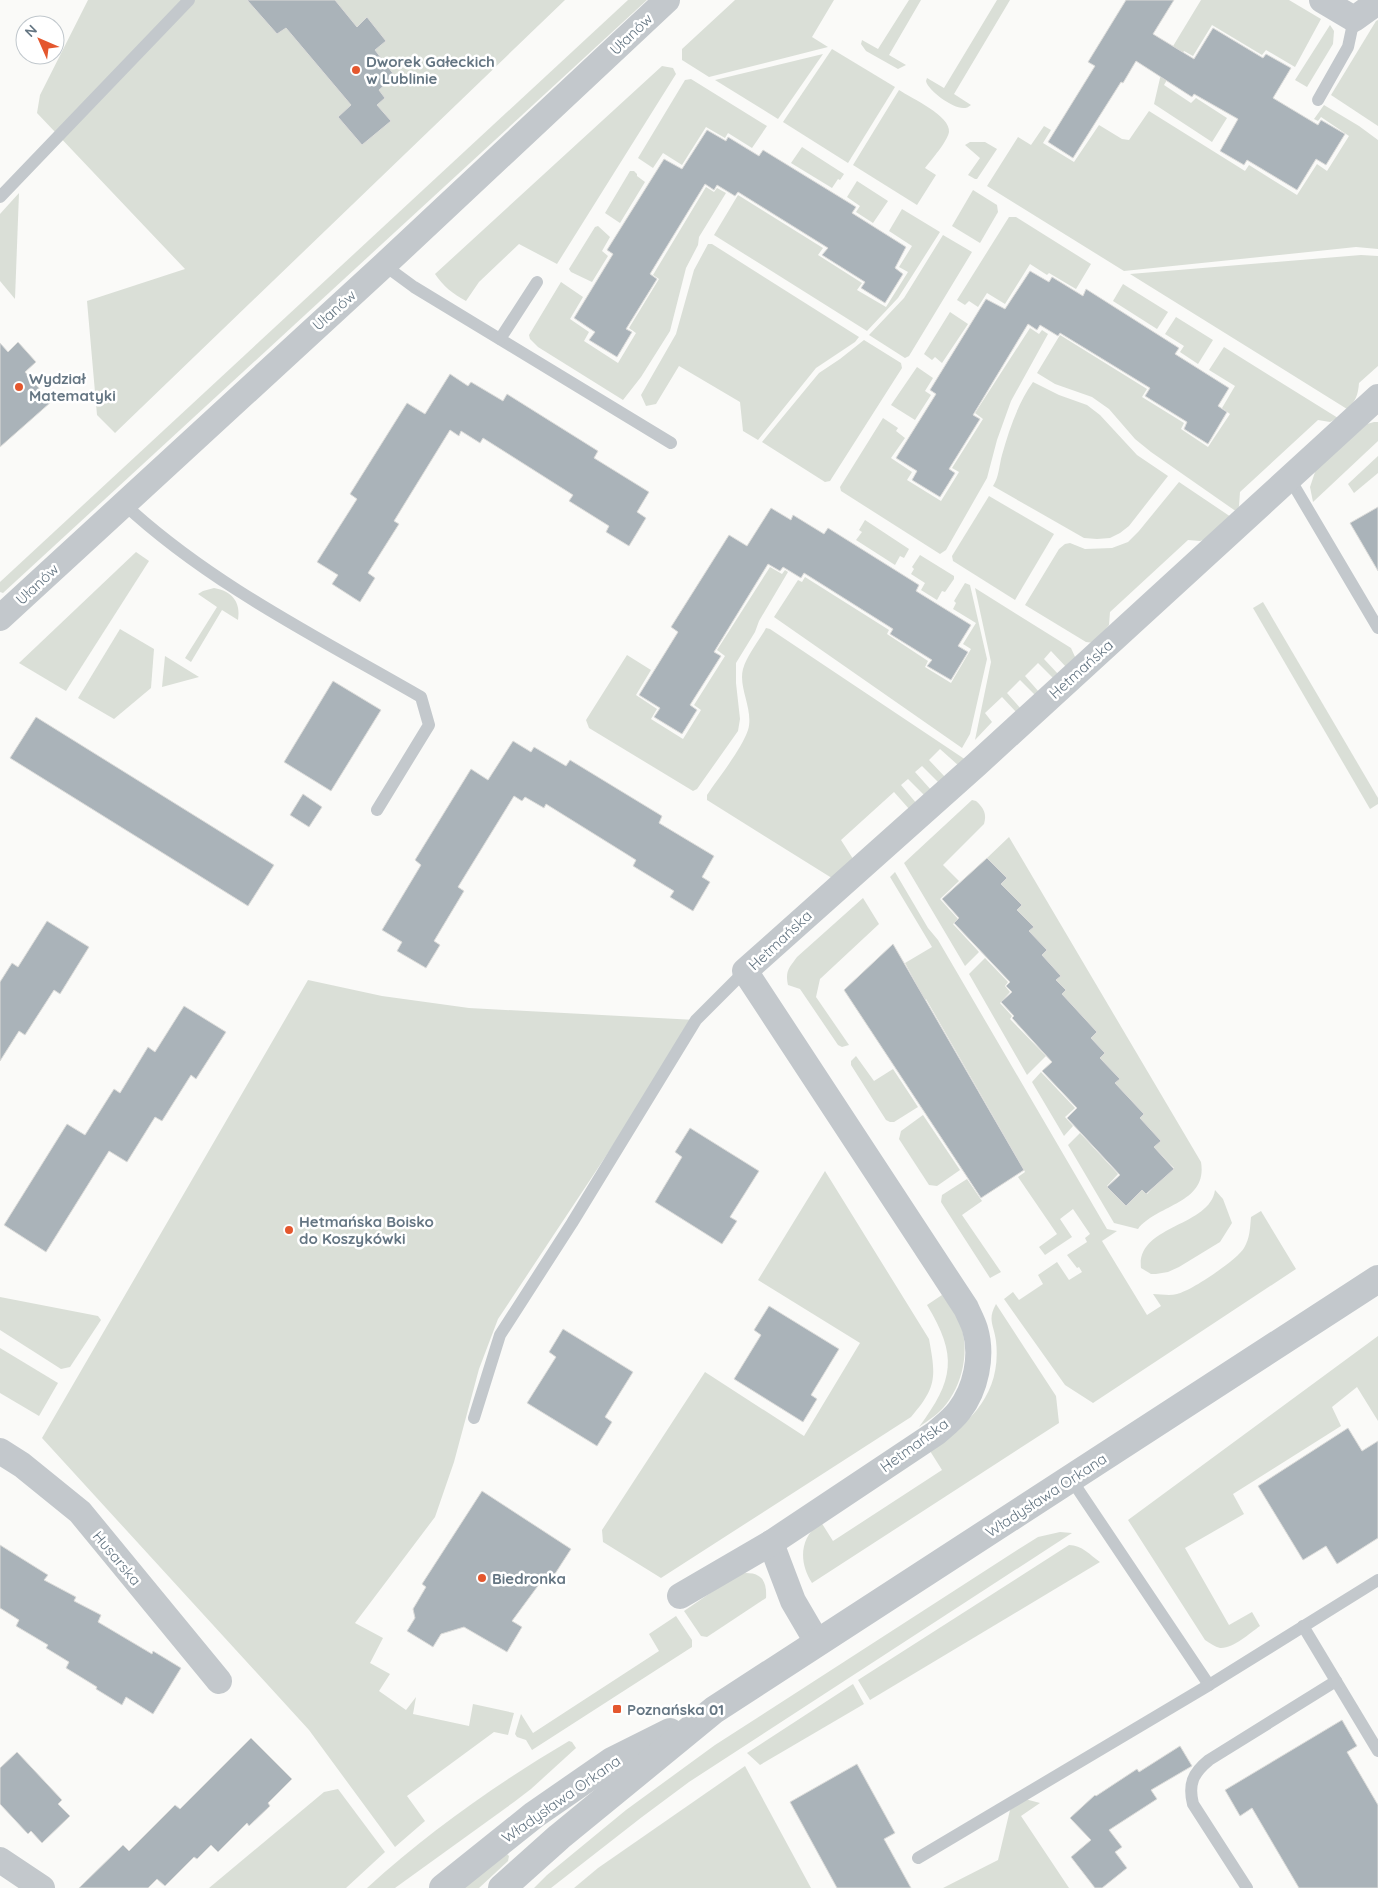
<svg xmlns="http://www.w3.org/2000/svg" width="1378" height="1888" font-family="Quicksand,sans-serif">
<rect width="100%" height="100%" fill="#fafaf8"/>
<!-- green -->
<g fill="#dadfd7">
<polygon points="88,0 565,0 115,433 97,415 87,301 185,269 37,113 40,95"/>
<polygon points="628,0 647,0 3,593 0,592 0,582"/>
<polygon points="735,0 834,0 812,37 828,47 709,77 682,60 682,49"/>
<polygon points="909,0 921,0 889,55 906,65 898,69 866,51 861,44 862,40 878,49"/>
<path d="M 997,0 L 1010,0 L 954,94 L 971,105 C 968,107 968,108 964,108 C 954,109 928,91 926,81 L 927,78 L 944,88 Z"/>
<polygon points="1201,0 1289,0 1321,19 1295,67 1266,50 1262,55 1212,25 1193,56 1184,51 1164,85 1191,103 1196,98 1227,118 1212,142 1154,104 1164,61"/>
<polygon points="1378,20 1378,126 1331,95 1376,21"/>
<polygon points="1330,25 1334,31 1333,44 1307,87 1295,80"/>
<polygon points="832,49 895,87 848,163 783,122"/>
<polygon points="823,54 778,119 715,80"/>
<path d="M 662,66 L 673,68 L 676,74 L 557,264 L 519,244 L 479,282 L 466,301 C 453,294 443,286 435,274 Z"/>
<polygon points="691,79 767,126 752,148 728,133 725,138 706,127 682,165 663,153 653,168 638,158 685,80"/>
<path d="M 899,90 C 911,98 951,116 949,132 C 947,142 932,159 925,168 L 936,175 L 917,205 L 853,165 Z"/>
<polygon points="1324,105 1359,126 1378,140 1378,249 1356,247 1124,271 987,186 1018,137 1031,145 1044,126 1051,130 1043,143 1074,162 1099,125 1122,139 1129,140 1149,111 1245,171 1249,165 1297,195 1317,164 1327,171 1349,136 1321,117 1318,121 1314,119"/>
<polygon points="970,142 985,142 997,149 977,179 975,179 968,175 980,158 965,145"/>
<polygon points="802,147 844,174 840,180 838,179 832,188 791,163"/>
<polygon points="630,171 634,171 637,174 637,176 645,182 620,223 605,213"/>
<polygon points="857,181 888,201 873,223 856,212 860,206 847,197"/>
<polygon points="706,187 714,192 717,188 726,193 699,237 698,245 686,268 670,331 641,377 623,400 538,347 530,339 529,335 561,282 583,297 570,319 589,332 584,341 618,363 636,333 629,328 659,279 653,275"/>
<polygon points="973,190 997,205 998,212 980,243 952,226"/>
<polygon points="19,193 15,299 0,281 0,214"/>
<polygon points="738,195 823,248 818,255 862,283 857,290 886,307 908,272 899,267 912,246 889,231 902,209 940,232 898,298 867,331 714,235"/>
<polygon points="1009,217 1016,217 1091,264 1076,289 1049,273 1047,275 1030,264 1005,304 987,293 978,307 969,301 965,305 957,300"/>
<polygon points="598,226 610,237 602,251 608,256 592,282 571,272 569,269 595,227"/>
<polygon points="943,235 972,252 909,356 905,358 869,335 904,298"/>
<polygon points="708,244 712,244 859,337 855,342 816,368 758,440 743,431 740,402 679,366 656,404 646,406 641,395 676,334 694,270"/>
<path d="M 1361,255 L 1378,256 L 1378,366 L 1359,383 C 1358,395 1356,401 1347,409 L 1130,274 Z"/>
<polygon points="1123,284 1168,312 1157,329 1113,301"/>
<polygon points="950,312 968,324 942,363 935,357 932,360 924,354"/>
<polygon points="1176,317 1213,340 1198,364 1180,352 1184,346 1165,334"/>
<polygon points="1030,328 1039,334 1042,330 1048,334 1011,401 997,440 987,478 946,550 940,554 841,491 840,487 883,418 898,428 896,431 905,438 891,458 912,472 907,480 941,501 959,472 952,468 983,419 975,413"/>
<polygon points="1060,335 1147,389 1142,397 1184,423 1181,429 1208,447 1230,414 1222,408 1235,386 1209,370 1224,347 1338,418 1330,422 1318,420 1240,492 1239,506 1237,512 1151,452 1135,439 1109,409 1092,397 1055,384 1037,373"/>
<polygon points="864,340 901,363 902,368 830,481 825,482 762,442 819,373 840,359"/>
<polygon points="917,367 933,378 925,391 931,395 915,420 891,405"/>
<path d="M 1033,382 L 1059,395 L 1087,405 L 1100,415 L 1137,455 L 1168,476 L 1129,526 L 1120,533 L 1110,538 L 1097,539 L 1084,538 L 993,486 C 999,477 999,466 1002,455 C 1009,430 1018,403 1033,382 Z"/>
<polygon points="1374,422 1378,422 1378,441 1313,502 1310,487 1316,469 1367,424"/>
<polygon points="1378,456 1378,473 1354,493 1348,484"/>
<polygon points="1179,482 1231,517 1206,539 1200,541 1188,540 1110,612 1109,625 1094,643 1086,642 1025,605 1059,549 1065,544 1070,543 1085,549 1112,548 1128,542 1139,531"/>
<polygon points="989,496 1054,534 1015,600 953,561 952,556"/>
<polygon points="865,520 909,549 904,558 900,556 895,565 856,540 862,532 859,530"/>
<polygon points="136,552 149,561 66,691 19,663"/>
<polygon points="920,555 954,576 954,579 945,592 942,591 937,600 921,590 925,583 911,574 914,569 912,567"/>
<polygon points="770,567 782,574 785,570 788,572 759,621 755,632 736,663 736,683 740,719 738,731 697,789 693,791 589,728 586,720 627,655 651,670 636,695 657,709 651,719 683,739 701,710 694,705 725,656 717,650"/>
<polygon points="805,577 889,630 887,634 928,661 925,667 951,683 971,649 963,644 976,623 953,609 956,603 954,601 965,583 970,585 987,659 970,734 962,748 774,617 798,580 802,582"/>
<path d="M 214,588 C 232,591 241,602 238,620 L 222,610 L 191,662 L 185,658 L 217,607 L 198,594 L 203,591 Z"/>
<polygon points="975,588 1071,648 1076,659 1067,668 1051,651 1044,659 1059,675 1054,679 1038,663 1025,676 1039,692 1036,696 1020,680 1007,693 1021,709 1017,713 1002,697 985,713 992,722 975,740 991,662"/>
<polygon points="1263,602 1378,798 1378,804 1370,809 1253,608"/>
<path d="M 766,628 L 770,629 L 966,760 L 959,766 L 940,749 L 929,760 L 946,778 L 940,784 L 922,766 L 915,772 L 932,791 L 926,797 L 908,779 L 901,785 L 917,804 L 910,810 L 894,792 L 841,840 L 855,862 L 835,880 L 707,800 L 707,795 C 719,777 741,750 748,730 C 754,710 738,688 743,669 C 747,655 759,641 766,628 Z"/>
<polygon points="120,629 154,649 151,688 114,719 78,698"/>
<polygon points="165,656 199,677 162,687"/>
<path d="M 972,800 L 976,801 C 984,808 987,814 984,824 L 943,865 L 959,881 L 940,899 L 958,919 L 953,924 L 979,952 L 965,966 L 904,863 Z"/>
<path d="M 1009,837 L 1201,1162 C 1208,1204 1157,1204 1138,1229 L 1114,1223 L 1068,1145 L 1080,1133 L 1118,1174 L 1107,1186 L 1126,1206 L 1142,1190 L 1147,1194 L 1174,1168 L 1154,1147 L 1140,1118 L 1144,1114 L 1115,1083 L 1119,1078 L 1100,1058 L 1105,1053 L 1091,1038 L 1097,1032 L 1062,994 L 1066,990 L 1056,980 L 1061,976 L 1042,955 L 1046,950 L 1029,931 L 1033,927 L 1017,910 L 1022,905 L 1001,884 L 1006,878 L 987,858 Z"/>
<path d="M 895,872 L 928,928 L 938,940 L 955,969 L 1107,1229 L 1117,1231 L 1102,1241 L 1147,1315 L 1161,1306 L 1153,1294 C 1161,1294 1169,1296 1177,1294 C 1191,1291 1237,1260 1244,1248 C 1250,1238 1250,1228 1251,1217 L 1261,1211 L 1296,1269 L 1093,1403 L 1065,1385 L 1004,1299 L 1013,1292 L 1019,1300 L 1043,1284 L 1038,1275 L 1057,1262 L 1069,1280 L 1082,1272 L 1079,1267 L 1077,1268 L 1067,1255 L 1087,1242 L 1085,1238 L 1090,1234 L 1073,1209 L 1060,1219 L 1072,1237 L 1045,1255 L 1039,1247 L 1057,1234 L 1018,1177 L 1025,1172 L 1024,1170 L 926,999 L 922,1001 L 916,991 L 919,989 L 905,963 L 932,947 L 890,877 Z"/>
<path d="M 863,898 L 879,924 L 820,979 L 816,997 L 849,1045 L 842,1047 L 838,1045 L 800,989 L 788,985 C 785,971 789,968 797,957 Z"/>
<polygon points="985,958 1008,982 1005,986 1010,992 1000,1003 1012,1016 1010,1019 1046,1056 1027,1075 969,974"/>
<polygon points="308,980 382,996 469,1008 696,1020 498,1319 479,1369 454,1462 435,1517 355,1623 383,1638 370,1663 390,1674 379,1691 406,1710 416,1697 413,1714 469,1726 473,1704 514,1713 508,1735 494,1732 407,1796 425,1821 395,1847 309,1730 42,1438"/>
<polygon points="856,1056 874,1081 893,1069 918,1107 894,1122 890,1122 886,1120 851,1065 851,1061"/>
<polygon points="1041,1072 1075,1108 1065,1117 1073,1126 1064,1136 1032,1082"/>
<polygon points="923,1115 960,1170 937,1186 929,1185 899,1139 901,1131"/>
<path d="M 825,1171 L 929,1339 C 936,1377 937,1387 911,1417 L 661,1578 L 603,1542 L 602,1530 L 705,1372 L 804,1436 L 860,1343 L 758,1280 Z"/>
<polygon points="967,1179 982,1201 962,1215 1001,1272 990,1278 941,1202 942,1195"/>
<path d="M 1215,1190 L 1223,1199 L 1232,1223 L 1220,1242 L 1179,1267 L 1168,1272 L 1156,1274 L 1151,1274 L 1141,1268 C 1136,1225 1210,1227 1215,1190 Z"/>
<path d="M 942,1295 C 948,1303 955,1312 959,1321 C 971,1348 963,1386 943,1408 C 936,1416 927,1421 919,1427 C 954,1380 958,1356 927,1305 Z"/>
<polygon points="0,1297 98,1316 101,1320 70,1367 61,1369 0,1330"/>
<path d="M 996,1304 L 1056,1396 L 1059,1423 L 812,1583 C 798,1561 800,1537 821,1522 L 833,1541 L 942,1470 L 930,1451 C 969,1423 1002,1395 996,1341 C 994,1325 987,1320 996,1304 Z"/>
<path d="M 1378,1336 L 1378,1421 L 1357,1387 L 1332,1407 L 1341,1426 L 1233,1494 L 1244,1514 L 1185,1548 L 1229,1625 L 1252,1612 L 1260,1626 C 1250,1633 1233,1649 1220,1648 C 1215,1647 1210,1643 1205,1640 L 1128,1520 Z"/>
<polygon points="0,1348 58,1383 39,1416 0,1393"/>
<polygon points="1060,1532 1072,1533 689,1782 642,1817 551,1888 534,1888 547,1875 626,1810 715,1745 1022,1547 1038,1537"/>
<path d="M 1069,1545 C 1082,1545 1090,1555 1100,1562 L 870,1700 L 858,1680 Z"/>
<path d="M 746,1573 C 763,1573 767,1583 766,1598 L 707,1637 L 701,1636 L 684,1611 L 738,1574 Z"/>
<polygon points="676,1616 692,1640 692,1647 532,1750 526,1740 517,1737 515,1734 521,1714 533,1733 659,1651 649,1634"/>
<polygon points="853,1684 864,1704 760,1765 747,1753"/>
<path d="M 569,1741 L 572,1742 L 576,1748 L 531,1789 L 514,1802 L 395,1888 L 367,1888 C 428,1832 498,1783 569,1741 Z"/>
<polygon points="745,1766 811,1888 574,1888 598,1868"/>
<polygon points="338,1789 385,1852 346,1888 209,1888 324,1792"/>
<polygon points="1025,1799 1040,1803 1021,1816 1069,1888 943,1888 998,1860 1010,1810"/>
<polygon points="506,1853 509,1856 508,1861 479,1888 464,1888"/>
</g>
<!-- building -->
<g fill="#aab3b9" stroke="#dcdcda">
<polygon points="247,0 335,0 357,27 367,17 386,41 375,50 395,76 379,90 385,98 377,105 391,121 362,145 338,117 351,105 286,28 277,34"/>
<polygon points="1126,0 1174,0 1153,34 1194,59 1213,28 1263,58 1266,54 1291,68 1273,98 1318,125 1321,120 1345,134 1326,165 1316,159 1297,190 1247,160 1244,165 1220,151 1238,119 1194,94 1192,97 1136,61 1123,83 1121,82 1073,158 1048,142 1095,66 1088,62"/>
<polygon points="707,130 726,141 728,137 759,156 763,150 856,207 852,213 906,247 895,268 903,274 885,303 861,288 865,282 822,255 828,248 738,192 735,196 717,185 714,190 705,184 650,274 657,279 626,329 632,332 617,357 589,340 595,332 574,318 613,254 607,250 664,159 682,169"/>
<polygon points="1030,271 1049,282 1052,277 1083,296 1086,289 1179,348 1175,354 1229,388 1218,406 1227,412 1208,444 1184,429 1187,422 1145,396 1150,388 1060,333 1058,336 1040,325 1037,330 1028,324 973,415 980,419 949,469 955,473 940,497 912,480 917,471 896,458 936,394 930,390 986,299 1005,309"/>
<polygon points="18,342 36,362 25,372 51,402 0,447 0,343 8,352"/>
<polygon points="450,374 468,386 471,382 503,401 507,394 598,451 594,458 649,492 637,512 646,518 629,546 606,532 609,526 569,501 573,495 483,438 480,443 461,431 459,436 450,430 394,521 399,524 368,573 375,578 360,602 332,584 338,575 317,562 357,499 350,494 407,403 425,414"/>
<polygon points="1378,507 1378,571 1350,523"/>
<polygon points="771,508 791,520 793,515 824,534 828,528 919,585 916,591 971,625 958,646 968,652 951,680 927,666 932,660 890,634 893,629 804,573 801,578 783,567 780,571 768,564 714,652 721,656 690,705 697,710 682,734 654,717 660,708 639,695 678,632 671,627 729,535 747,546"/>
<polygon points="333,681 381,710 331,791 284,762"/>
<polygon points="36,717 274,865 248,906 10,758"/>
<polygon points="513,741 531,752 534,747 566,766 570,760 662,816 659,823 714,856 702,877 710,882 693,911 670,897 674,891 633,866 636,860 546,804 544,808 525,797 522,801 514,796 458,887 464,891 434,941 440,945 426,968 397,951 402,942 382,930 421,865 415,860 471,769 488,780"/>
<polygon points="303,794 322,807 309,827 290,815"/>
<polygon points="987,858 1007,878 1001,884 1022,905 1017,910 1034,927 1029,931 1047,950 1042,955 1061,976 1056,980 1066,990 1062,994 1097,1032 1091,1038 1105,1053 1100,1058 1120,1079 1115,1083 1144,1114 1140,1118 1161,1141 1154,1147 1174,1169 1146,1194 1142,1190 1126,1206 1107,1187 1120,1175 1067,1118 1077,1108 1042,1071 1052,1062 1012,1018 1014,1016 1001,1002 1012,992 1006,986 1010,982 954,923 959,918 942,899"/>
<polygon points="47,921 89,947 60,994 54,990 25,1035 19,1031 0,1061 0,982 12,963 18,967"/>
<polygon points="893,944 1024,1170 981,1198 844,990"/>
<polygon points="184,1006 226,1032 196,1079 191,1075 162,1121 155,1117 127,1162 109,1151 46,1252 4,1225 67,1124 85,1135 114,1089 120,1093 148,1047 155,1052"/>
<polygon points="690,1128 759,1171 730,1217 737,1221 722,1244 655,1202 682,1157 675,1152"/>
<polygon points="769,1306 839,1349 811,1395 817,1399 803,1422 734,1379 761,1335 754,1330"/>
<polygon points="563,1329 633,1372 605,1417 612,1422 597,1446 527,1403 556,1357 549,1352"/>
<polygon points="1348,1428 1362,1451 1378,1441 1378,1538 1337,1564 1326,1546 1303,1560 1258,1486"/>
<polygon points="482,1491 571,1549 549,1583 543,1579 512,1621 522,1627 507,1652 464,1627 441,1634 433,1647 407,1631 415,1618 413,1609 426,1587 422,1584"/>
<polygon points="0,1545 48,1575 44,1580 76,1597 74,1601 101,1615 98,1622 152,1654 153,1651 181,1668 153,1714 126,1697 122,1705 96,1689 97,1687 66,1668 69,1662 46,1648 48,1645 16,1626 19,1620 0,1608"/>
<polygon points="1342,1720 1357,1746 1347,1752 1378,1805 1378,1888 1299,1888 1252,1808 1240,1816 1225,1790"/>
<polygon points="251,1738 292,1779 268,1803 270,1806 249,1826 247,1823 218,1852 211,1845 197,1859 194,1857 165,1886 157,1879 148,1888 79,1888 123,1845 129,1851 175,1805 180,1809"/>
<polygon points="1180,1746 1192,1766 1151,1790 1157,1799 1109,1830 1122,1847 1115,1852 1127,1868 1102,1888 1095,1888 1071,1857 1091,1840 1070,1818 1095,1795 1096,1796 1137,1769 1139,1772"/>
<polygon points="17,1752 62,1800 58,1804 70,1816 42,1843 31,1831 28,1834 0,1804 0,1768"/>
<polygon points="857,1764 895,1833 884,1839 911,1888 837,1888 790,1802"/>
</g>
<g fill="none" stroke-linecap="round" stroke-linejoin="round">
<!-- service -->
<g stroke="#c3c8cc" stroke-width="12">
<polyline points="1318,100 1348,47 1354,19"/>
<polyline points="0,197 189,0"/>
<polyline points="384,265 414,287 671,443"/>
<polyline points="500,339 537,282"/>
<polyline points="1290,479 1378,628"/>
<path d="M 124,504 C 210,584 319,638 421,697 L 429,725 L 377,810"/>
<polyline points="474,1418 500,1335 572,1223 696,1020 745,971"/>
<polyline points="1071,1479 1209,1685 1378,1580"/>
<polyline points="1303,1626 1378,1751"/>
<polyline points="918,1858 1209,1685"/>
<path d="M 1247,1888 L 1193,1804 C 1188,1784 1193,1773 1209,1760 L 1336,1681"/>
</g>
<!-- minor -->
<g stroke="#c3c8cc" stroke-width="26">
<polyline points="1322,0 1354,19 1372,6 1376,0"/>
<polyline points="0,618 384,265 667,0"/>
<polyline points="0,1451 22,1465 80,1512 219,1681"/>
<polyline points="771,1543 793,1601 817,1642"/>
<path d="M 680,1596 L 771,1543 L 936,1433 C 944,1426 953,1419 959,1411 C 976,1389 983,1356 975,1329 C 973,1322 969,1315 966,1308 L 745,971 L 977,764 L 1378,397"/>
<polyline points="0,1860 42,1888"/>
</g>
<!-- tertiary -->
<g stroke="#c3c8cc" stroke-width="28">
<polyline points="443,1888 534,1815 612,1761 670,1732"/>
<polyline points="502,1888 559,1837 714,1710 1378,1279"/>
</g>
</g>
<!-- markers -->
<g fill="#e4572e" stroke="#fff" stroke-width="2">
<circle cx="356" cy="70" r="5"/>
<circle cx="19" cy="387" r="5"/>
<circle cx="289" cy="1230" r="5"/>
<circle cx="482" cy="1578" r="5"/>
<rect x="612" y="1704" width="10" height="10" rx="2.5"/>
</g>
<g text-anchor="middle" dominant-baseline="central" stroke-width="5" stroke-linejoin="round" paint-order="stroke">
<!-- street labels -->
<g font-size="15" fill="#657683" stroke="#fff">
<text transform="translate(631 34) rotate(-44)">Ułanów</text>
<text transform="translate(334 310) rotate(-42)">Ułanów</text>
<text transform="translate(37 584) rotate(-43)">Ułanów</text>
<text transform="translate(1081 669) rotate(-42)">Hetmańska</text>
<text transform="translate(780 940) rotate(-43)">Hetmańska</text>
<text transform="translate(914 1445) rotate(-36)">Hetmańska</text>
<text transform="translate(1046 1495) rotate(-33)">Władysława Orkana</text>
<text transform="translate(117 1558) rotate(50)">Husarska</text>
<text transform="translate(561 1799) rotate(-35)">Władysława Orkana</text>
</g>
<!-- poi labels -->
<g font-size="15" font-weight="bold" fill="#657683" stroke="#fff" text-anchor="start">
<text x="366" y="61">Dworek Gałeckich<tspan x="366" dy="17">w Lublinie</tspan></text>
<text x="29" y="378">Wydział<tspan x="29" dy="17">Matematyki</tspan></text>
<text x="299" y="1221">Hetmańska Boisko<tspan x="299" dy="17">do Koszykówki</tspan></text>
<text x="492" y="1578">Biedronka</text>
<text x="627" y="1709">Poznańska 01</text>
</g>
</g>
<!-- north arrow -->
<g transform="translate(40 40) rotate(315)"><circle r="24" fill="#ffffff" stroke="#c1c8cd"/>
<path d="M0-4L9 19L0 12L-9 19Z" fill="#e4572e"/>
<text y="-8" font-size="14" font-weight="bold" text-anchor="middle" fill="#657683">N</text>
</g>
</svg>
